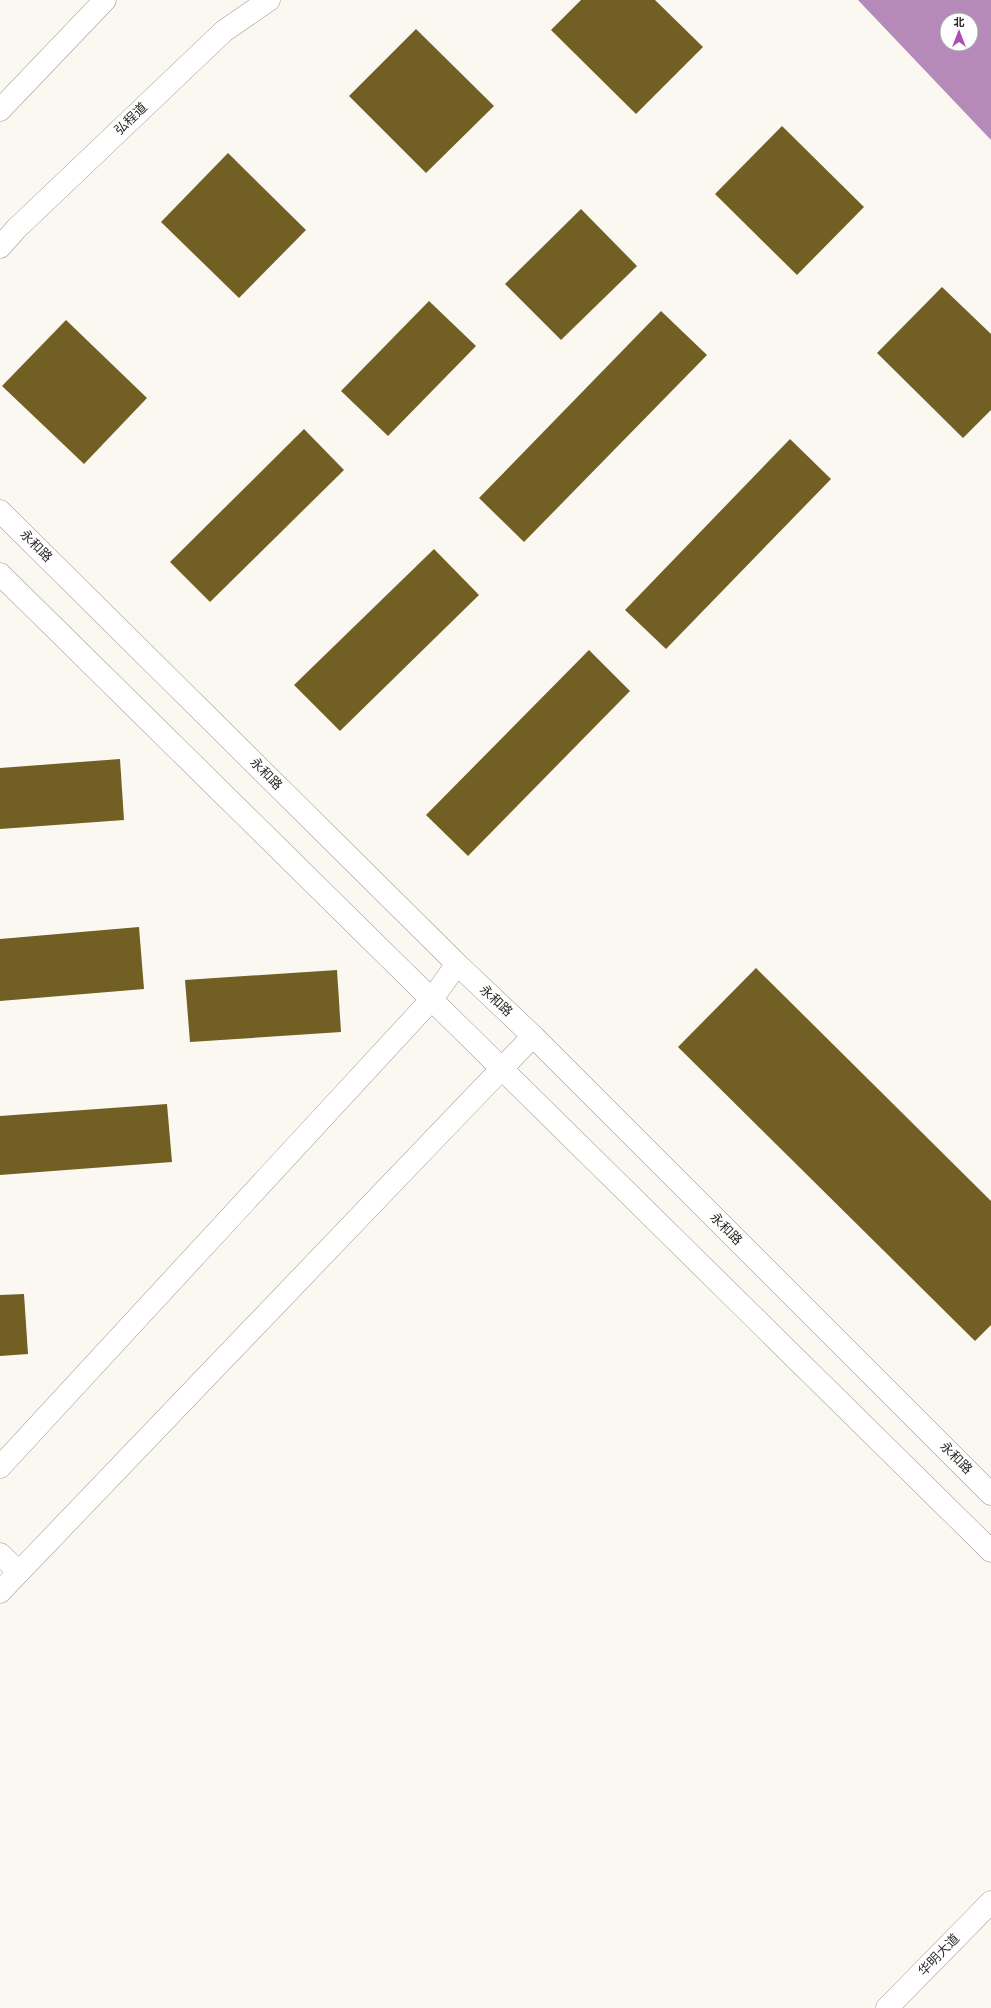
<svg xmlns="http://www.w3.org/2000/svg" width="991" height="2008" font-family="'Varela Round','Noto Sans SC',sans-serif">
<rect width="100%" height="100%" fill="#fbf8f2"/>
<!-- water -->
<path fill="#b58ab8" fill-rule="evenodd" d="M 858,0 L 991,0 L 991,140 ZM 947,20 L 971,20 L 971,44 L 947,44 Z"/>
<!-- building -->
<g fill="#725f23">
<polygon points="581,0 655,0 703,47 636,114 551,30"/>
<polygon points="416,29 494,106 426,173 349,96"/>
<polygon points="782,126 864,207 797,275 715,194"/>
<polygon points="228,153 306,230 239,298 161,222"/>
<polygon points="581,209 637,266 561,340 505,284"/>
<polygon points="942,287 991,334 991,410 963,438 877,353"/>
<polygon points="429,301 476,346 388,436 341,391"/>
<polygon points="661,311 707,355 524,542 479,498"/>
<polygon points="66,320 147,398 84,464 2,386"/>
<polygon points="304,429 344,470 210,602 170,562"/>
<polygon points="790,439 831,479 666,649 625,610"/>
<polygon points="434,549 479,595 340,731 294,685"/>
<polygon points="589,650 630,691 468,856 426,815"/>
<polygon points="120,759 124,820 0,829 0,768"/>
<polygon points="139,927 144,989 0,1001 0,939"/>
<polygon points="756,968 991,1201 991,1325 975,1341 678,1047"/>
<polygon points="337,970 341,1032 190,1042 185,980"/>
<polygon points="167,1104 172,1162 0,1175 0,1116"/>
<polygon points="24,1294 28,1354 0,1356 0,1295"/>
</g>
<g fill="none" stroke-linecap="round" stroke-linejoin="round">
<!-- minor casing -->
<g stroke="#9d9b95" stroke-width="23">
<g id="minor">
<polyline points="0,511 457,964 533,1036 991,1494"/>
<polyline points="0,574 991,1551"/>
<polyline points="0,1467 432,999 457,964"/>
<polyline points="0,1554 19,1572"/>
<polyline points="0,1592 533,1036"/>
</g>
</g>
<!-- major casing -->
<g stroke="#9d9b95" stroke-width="23">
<g id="major">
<polyline points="0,110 105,0"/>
<polyline points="0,247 16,229 224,31 269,0"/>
<polyline points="887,2008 991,1902"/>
</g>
</g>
<!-- minor -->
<use href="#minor" stroke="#fff" stroke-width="22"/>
<!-- major -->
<use href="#major" stroke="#fff" stroke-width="22"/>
</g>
<g text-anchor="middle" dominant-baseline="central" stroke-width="4" stroke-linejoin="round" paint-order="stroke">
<!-- street labels -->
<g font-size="13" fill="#292826" stroke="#fff">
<text transform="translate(131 119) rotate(-44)">弘程道</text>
<text transform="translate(36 546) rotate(45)">永和路</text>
<text transform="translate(266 774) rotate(45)">永和路</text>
<text transform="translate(496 1001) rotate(43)">永和路</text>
<text transform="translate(726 1229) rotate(45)">永和路</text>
<text transform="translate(956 1458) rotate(45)">永和路</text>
<text transform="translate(939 1955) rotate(-46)">华明大道</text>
</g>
</g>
<!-- north arrow -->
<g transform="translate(959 32)"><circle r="19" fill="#ffffff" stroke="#a9a9a8"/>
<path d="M0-3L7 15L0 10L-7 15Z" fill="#ae4fb7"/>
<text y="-6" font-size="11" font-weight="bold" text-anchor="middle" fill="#292826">北</text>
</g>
</svg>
